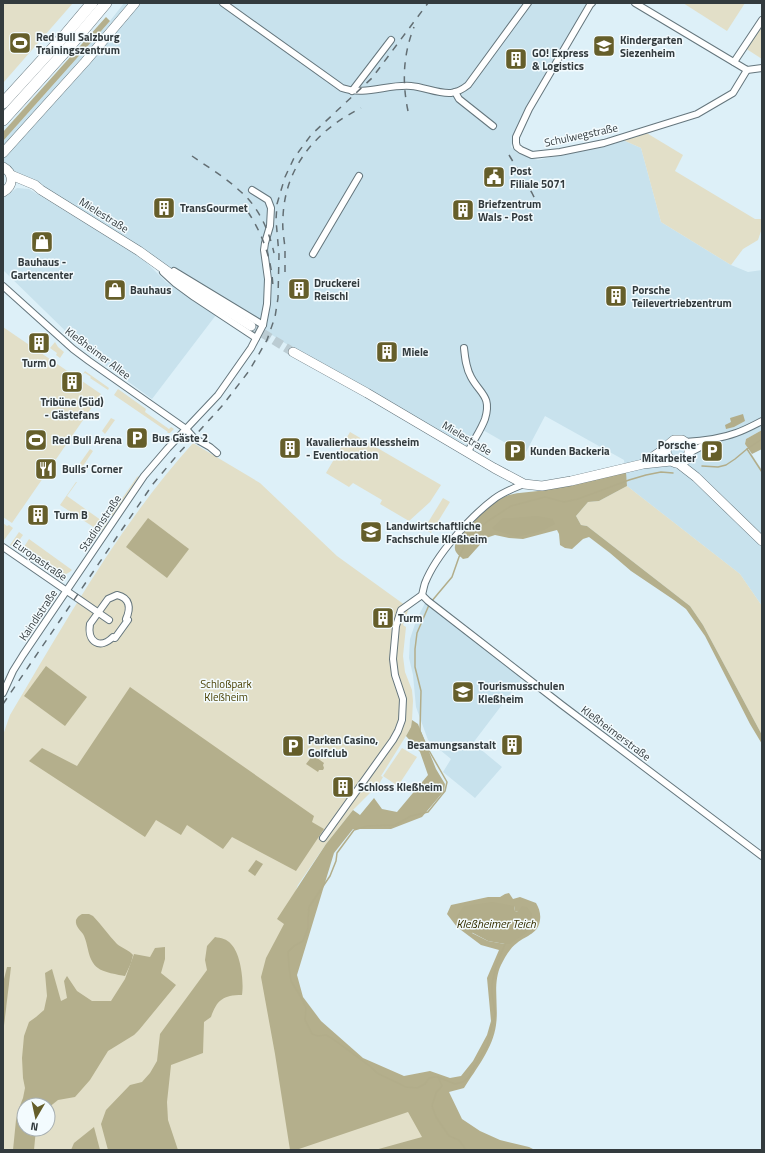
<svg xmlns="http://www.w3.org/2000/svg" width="765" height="1153" font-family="'Titillium Web',sans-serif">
<rect width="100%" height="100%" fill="#ddf0f8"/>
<!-- built -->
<g fill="#c8e2ed">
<polygon points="124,3 589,3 538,89 513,137 511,147 518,153 530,158 538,160 623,140 641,148 661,222 731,265 748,272 762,270 762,430 746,439 745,444 762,470 762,606 740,574 627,486 624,460 545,416 525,454 483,430 478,429 468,446 296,350 213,298 3,164 3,141 110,21"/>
<polygon points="17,188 29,189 134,253 142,258 166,282 216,315 152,399 85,350 3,270 3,198"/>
<polygon points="425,603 523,677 473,743 502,767 475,798 443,772 451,759 428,740 416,707 413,675 409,658 410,639 416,621"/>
</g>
<!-- green -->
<g fill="#e2dfc8" fill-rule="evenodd">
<polygon points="3,3 73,3 3,83"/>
<polygon points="683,3 745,3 727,31"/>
<polygon points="762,26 762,59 745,48"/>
<polygon points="640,129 683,155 675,171 755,219 762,219 762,228 758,240 743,249 731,265 661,222 641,148 623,140"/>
<polygon points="3,327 101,394 12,523 3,517"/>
<polygon points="55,342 58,347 64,352 60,358 56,355 57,353 50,348"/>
<polygon points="85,371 109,388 108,390 90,378 91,377 85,373 83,374"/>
<polygon points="118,389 146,409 145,412 169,429 171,427 174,429 170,433 167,433 168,432 114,395"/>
<polygon points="111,418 115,420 105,434 102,431"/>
<polygon points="350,432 441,485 430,502 409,521 380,504 382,500 353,483 349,487 326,473"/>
<path d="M 193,443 L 260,483 L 337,556 L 409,608 L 403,625 L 406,627 L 403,656 L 405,672 L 412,690 L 413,701 L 412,720 L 411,727 L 406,736 L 381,776 L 383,777 L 379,784 L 353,810 L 326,844 L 298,885 L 284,923 L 288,994 L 409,1100 L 451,1150 L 3,1150 L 3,735 L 10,715 C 66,621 120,524 193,443 ZM 24,1105 L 48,1105 L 48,1129 L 24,1129 Z"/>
<polygon points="90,449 93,451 77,475 73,473"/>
<polygon points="139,476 139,478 115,513 113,516 110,516 137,477"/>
<polygon points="76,482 77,482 67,496 105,523 107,520 108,520 108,523 101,532 60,505"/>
<polygon points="627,486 740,574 762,606 762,735 703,625 690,606 587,526 581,525 576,516 588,502 599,501"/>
<polygon points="443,498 450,502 431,533 424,529"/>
<polygon points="3,523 7,526 9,525 13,528 4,540 3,540"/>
<polygon points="19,532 23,535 14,548 10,545"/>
<path d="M 29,539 L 72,570 C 65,577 57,575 49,572 L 50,570 L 37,561 L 34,562 L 26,556 L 26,553 L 22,550 Z"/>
<polygon points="402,748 417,757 398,786 383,776"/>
</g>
<!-- forest -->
<g fill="#b4af8c" fill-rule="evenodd">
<polygon points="106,17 110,21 3,141 3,132"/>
<polygon points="762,430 762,449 752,454 745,444 746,439"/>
<path d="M 626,472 L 627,486 L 599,501 L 588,502 L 576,516 L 581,525 L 587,526 L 690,606 L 703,625 L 762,735 L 762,744 L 750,724 L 705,636 L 686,609 L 674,600 L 631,571 L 610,553 L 589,537 L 583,539 L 572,549 L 565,548 L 560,545 L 559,534 L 557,530 L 523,539 L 509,538 L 495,535 L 486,538 L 468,558 L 463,559 C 456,553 453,551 456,542 C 469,526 482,509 500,499 C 513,491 530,493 545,490 C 572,485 599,479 626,472 Z"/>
<polygon points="148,518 189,549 167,578 126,547"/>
<polygon points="46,666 87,697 65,726 24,696"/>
<polygon points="130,687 314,816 312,822 324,829 296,871 232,837 223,849 187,825 181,835 156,820 145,837 29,761 42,748 77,766"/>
<path d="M 412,720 L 418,724 L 436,769 L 445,784 L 444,791 L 422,817 L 391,829 L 353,829 L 334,853 L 297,975 L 303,997 L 321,1021 L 363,1058 L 404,1076 L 430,1071 L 450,1078 L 461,1076 L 473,1061 L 487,1035 L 491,1021 L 487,978 L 499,950 L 481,945 L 457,927 L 447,914 L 451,905 L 488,897 L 500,897 L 505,894 L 509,893 L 513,899 L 520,897 L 536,903 C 539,908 541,914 540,920 C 538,934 527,935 517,943 C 510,948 505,957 501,965 C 492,984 499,1005 496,1025 C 493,1048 476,1069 464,1088 L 449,1092 L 462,1119 L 480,1131 L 500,1140 L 529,1147 L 535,1150 L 375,1150 L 422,1137 L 408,1112 L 296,1150 L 290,1150 L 275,1054 L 261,977 L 266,958 L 284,924 L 277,919 L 326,844 L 353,810 L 360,815 L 374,798 L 382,809 L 397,812 L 428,775 L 420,752 L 406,736 L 411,727 ZM 514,906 L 515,911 L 518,912 L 505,944 L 488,941 L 472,933 Z"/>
<path d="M 215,937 C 221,938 227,939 231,944 C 241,954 244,982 242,995 C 223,995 217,1000 211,1017 L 204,1022 L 203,1053 L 171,1065 L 167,1102 L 168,1120 L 178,1150 L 108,1150 L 101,1124 L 106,1110 L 130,1085 L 142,1082 L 150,1073 L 157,1061 L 160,1034 L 207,970 L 205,960 L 207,946 Z"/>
<polygon points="165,947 165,959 161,973 176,985 139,1030 134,1035 108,1051 90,1080 75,1097 58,1100 48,1108 48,1105 24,1105 24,1129 36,1129 34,1150 13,1150 16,1120 19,1108 23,1098 25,1088 23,1078 22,1058 24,1036 29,1022 36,1017 44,1010 47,996 45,973 52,969 61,1001 67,998 64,981 67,976 77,991 92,1001 111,1001 125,979 134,954 150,957 155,948"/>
<polygon points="7,967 11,967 3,1034 3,983"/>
<polygon points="94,1127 100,1150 71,1150 74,1143"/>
</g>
<!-- water -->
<g fill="#b2ad8a">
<polygon points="743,414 745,421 734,427 726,429 725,425 731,422 730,418"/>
<polygon points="537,516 553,519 555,524 542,531 517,537 494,530 492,528 503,518 513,518"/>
<polygon points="313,755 324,763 323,765 324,768 323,770 319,770 318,772 306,764"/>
<polygon points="256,860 263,864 255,876 248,871"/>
<polygon points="493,902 514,906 515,911 518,912 522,906 527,907 532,914 531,926 526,933 510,944 505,944 488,941 473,933 456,917 464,906"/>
<path d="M 82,914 L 89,914 L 93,916 C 102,925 108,935 117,944 C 122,948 129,950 133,955 L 131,963 L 125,976 C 119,975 102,972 98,968 C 87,960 89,945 83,934 C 80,930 75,926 76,920 C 77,917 80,915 82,914 Z"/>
</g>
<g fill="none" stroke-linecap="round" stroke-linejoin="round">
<!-- stream -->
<g stroke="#b2ad8a" stroke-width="1.5">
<polyline points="747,449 762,472"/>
<polyline points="702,466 718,467 726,465 735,459 747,449 762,439"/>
<polyline points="431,602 452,577 459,557 466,542 478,529 488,521 511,506 545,497 564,502 578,499 629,480 646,475 661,472 673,473"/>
<polyline points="429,605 417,633 415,649 415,667 421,691 420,731 427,747 447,782 445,791 428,812 411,816 395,825 367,826 354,830 337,853 336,861 330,876 309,907 308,917 308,928 303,941 294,946 288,952 289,967 291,981 301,997 306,1008 305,1020 312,1034 318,1036 326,1035 333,1039 371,1067 377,1073 406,1087 417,1088 425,1084 429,1078 435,1077 438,1077 442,1086 436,1093 432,1106 436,1117 449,1136 459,1140 466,1150"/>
<polyline points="438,1077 455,1084 463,1082 469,1077 471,1072 487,1046 495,1014 492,993 492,984 496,966 505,944"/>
</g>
<!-- secondary-tunnel -->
<polyline stroke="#bbccd3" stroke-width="9" stroke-dasharray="9 4.5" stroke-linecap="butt" points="251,326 293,352"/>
<!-- street casing -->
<g stroke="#65767d" stroke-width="8">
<g id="street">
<path d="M 223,3 L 342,88 C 365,96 388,84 411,86 C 424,87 438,94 451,93 C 458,92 463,89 468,85 L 528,3"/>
<polyline points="592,3 590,5 529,109 516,137 516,143 517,147 521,150 532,155 560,152 604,143 697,114 733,93 747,70"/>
<polyline points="635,3 747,70 762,68"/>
<polyline points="734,62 762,20"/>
<polyline points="352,91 391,40"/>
<polyline points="455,92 459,99 493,126"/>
<polyline points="313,254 359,176"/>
<polyline points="174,271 263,325"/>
<polyline points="163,272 175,283 194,297 256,338"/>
<polyline points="3,286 73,349 89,361 186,429 194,438 210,447 217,453"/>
<path d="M 464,348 C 465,358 466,368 471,377 C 480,394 492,396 485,419 C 481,430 473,441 468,452"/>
<path d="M 685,442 C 702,441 720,439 736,433 C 745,430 754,425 762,421"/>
<polyline points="689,453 712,441"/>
<polyline points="3,547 109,620"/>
<path d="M 117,595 C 130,598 131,608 126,619 L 128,620 L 115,638 L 113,637 C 100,650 87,642 90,624 L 108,599 Z"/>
<polyline points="422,595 428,601 562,705 762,856"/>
<polyline points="3,693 13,671 23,655 144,476 168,448 218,395 251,348 263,325 267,304 268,279 264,250 265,243 270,226 271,208 268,200 252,190"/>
<path d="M 323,838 L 393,740 L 398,731 L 402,720 L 403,699 L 395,675 L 393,659 L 396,626 L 401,610 L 422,595 C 423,591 424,586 425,583 C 436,555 470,517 494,499 C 503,492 514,488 524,484"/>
</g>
</g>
<!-- secondary casing -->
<g stroke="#65767d" stroke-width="10">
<g id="secondary">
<polyline points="3,153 85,62 135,3"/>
<path d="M 3,167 C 14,173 14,186 3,192"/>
<polyline points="11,175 35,185 41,190 139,251 185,284 251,326"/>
<polyline points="293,352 367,393 494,468 524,484 542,486 571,481 643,464 671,461 676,463 681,462 686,460 689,453 689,449 685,442 682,440 674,440 668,445 666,452 667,455 671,461"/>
<polyline points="644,463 666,448"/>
<polyline points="678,463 696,477 762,541"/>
</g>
</g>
<!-- highway casing -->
<g stroke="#65767d" stroke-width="12">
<g id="highway">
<polyline points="3,103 65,35 92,3"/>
<polyline points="3,120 69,47 106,3"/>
</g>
</g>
<!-- street -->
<use href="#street" stroke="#fff" stroke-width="6"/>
<!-- secondary -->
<use href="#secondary" stroke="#fff" stroke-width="9"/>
<!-- highway -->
<use href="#highway" stroke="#fff" stroke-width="11"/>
<!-- rail -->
<g stroke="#636e73" stroke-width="1.5" stroke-dasharray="7 7" stroke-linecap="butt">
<path d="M 408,111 C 402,82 403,55 414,27"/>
<polyline points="509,155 532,193 537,203"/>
<path d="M 192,156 C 208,167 226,178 240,191 C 258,206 269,230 274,253"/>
<path d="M 248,212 C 263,235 272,260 273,288"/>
<path d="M 285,272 C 285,264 285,256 285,248 C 284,238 282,228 283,217 C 285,166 317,130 361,108"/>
<polyline points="3,704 153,484 179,453 222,406 249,371 267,340 275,317 278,298 279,255 276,220 277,204 285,177 294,158 311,135 372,78 428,3"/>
</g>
</g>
<!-- icons -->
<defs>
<g id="stadium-square" transform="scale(1.15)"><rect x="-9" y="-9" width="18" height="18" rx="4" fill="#655e2a" stroke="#f3fbfe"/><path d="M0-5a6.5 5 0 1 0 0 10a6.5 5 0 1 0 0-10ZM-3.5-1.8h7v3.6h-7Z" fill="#fff"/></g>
<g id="school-square" transform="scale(1.15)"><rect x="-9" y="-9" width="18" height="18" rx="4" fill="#655e2a" stroke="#f3fbfe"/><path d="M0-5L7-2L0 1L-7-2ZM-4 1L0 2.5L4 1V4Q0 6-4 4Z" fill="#fff"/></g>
<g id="building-square" transform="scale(1.15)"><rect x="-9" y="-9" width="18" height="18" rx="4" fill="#655e2a" stroke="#f3fbfe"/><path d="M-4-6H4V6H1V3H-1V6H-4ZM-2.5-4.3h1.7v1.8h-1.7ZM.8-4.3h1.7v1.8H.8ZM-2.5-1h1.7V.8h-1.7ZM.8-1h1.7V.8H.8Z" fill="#fff"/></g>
<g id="civic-square" transform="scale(1.15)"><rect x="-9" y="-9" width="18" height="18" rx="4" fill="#655e2a" stroke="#f3fbfe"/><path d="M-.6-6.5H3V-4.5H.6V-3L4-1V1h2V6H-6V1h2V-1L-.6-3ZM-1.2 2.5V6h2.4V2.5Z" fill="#fff"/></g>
<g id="shop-square" transform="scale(1.15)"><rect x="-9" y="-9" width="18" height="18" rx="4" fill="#655e2a" stroke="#f3fbfe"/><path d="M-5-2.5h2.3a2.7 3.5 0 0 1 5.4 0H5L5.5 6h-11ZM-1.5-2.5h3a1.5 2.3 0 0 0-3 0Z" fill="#fff"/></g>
<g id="parking-square" transform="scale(1.15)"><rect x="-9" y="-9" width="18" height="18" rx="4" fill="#655e2a" stroke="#f3fbfe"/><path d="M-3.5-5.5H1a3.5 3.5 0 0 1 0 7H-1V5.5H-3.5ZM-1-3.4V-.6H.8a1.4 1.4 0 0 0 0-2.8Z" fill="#fff"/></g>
<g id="restaurant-square" transform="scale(1.15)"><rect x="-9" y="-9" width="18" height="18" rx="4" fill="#655e2a" stroke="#f3fbfe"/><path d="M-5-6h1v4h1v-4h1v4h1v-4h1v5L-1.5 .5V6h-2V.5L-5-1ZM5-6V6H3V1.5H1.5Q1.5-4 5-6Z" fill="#fff"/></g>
</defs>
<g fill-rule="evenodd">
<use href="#stadium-square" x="20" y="43"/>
<use href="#school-square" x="604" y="46"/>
<use href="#building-square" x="516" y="59"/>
<use href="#civic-square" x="494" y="177"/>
<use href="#building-square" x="164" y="208"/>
<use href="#building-square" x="463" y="210"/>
<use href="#shop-square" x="42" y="242"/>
<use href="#building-square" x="299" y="289"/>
<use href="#shop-square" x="115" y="290"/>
<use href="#building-square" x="616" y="296"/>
<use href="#building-square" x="39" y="343"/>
<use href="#building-square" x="387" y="352"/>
<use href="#building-square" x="72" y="382"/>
<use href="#parking-square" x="137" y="438"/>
<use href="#stadium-square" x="36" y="440"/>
<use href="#building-square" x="290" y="448"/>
<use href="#parking-square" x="515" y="451"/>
<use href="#parking-square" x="712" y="451"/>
<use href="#restaurant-square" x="46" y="469"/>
<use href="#building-square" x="38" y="515"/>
<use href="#school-square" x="371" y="532"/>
<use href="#building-square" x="383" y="618"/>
<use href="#school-square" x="463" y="692"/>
<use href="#building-square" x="512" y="745"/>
<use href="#parking-square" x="293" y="746"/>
<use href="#building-square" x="343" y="787"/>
</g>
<g text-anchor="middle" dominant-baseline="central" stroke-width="3" stroke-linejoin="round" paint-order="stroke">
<!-- poi labels -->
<g font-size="11" font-weight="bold" fill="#333b3e" stroke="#f3fbfe" text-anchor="start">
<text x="36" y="37">Red Bull Salzburg<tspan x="36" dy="13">Trainingszentrum</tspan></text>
<text x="620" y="40">Kindergarten<tspan x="620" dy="13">Siezenheim</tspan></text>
<text x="532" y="53">GO! Express<tspan x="532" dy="13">&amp; Logistics</tspan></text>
<text x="510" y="171">Post<tspan x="510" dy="13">Filiale 5071</tspan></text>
<text x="478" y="204">Briefzentrum<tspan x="478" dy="13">Wals - Post</tspan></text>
<text x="180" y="208">TransGourmet</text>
<text x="42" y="262" text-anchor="middle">Bauhaus -<tspan x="42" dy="13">Gartencenter</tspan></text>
<text x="314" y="283">Druckerei<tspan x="314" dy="13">Reischl</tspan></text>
<text x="130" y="290">Bauhaus</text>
<text x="632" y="290">Porsche<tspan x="632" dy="13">Teilevertriebzentrum</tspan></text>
<text x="402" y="352">Miele</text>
<text x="39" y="363" text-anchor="middle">Turm O</text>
<text x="72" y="402" text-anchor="middle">Tribüne (Süd)<tspan x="72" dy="13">- Gästefans</tspan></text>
<text x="152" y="438">Bus Gäste 2</text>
<text x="52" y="440">Red Bull Arena</text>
<text x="306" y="442">Kavalierhaus Klessheim<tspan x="306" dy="13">- Eventlocation</tspan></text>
<text x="696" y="445" text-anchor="end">Porsche<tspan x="696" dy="13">Mitarbeiter</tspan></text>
<text x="530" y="451">Kunden Backeria</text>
<text x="62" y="469">Bulls' Corner</text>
<text x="54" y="515">Turm B</text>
<text x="386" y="526">Landwirtschaftliche<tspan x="386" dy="13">Fachschule Kleßheim</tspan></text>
<text x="398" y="618">Turm</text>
<text x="478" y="686">Tourismusschulen<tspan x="478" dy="13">Kleßheim</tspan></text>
<text x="308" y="740">Parken Casino,<tspan x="308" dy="13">Golfclub</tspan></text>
<text x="496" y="745" text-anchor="end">Besamungsanstalt</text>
<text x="358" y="787">Schloss Kleßheim</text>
</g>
<!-- street labels -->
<g font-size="11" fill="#333b3e" stroke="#f3fbfe">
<text transform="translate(581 135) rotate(-12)">Schulwegstraße</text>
<text transform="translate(104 215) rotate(32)">Mielestraße</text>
<text transform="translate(98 353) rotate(37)">Kleßheimer Allee</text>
<text transform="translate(467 438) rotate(31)">Mielestraße</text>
<text transform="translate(100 523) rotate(-56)">Stadionstraße</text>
<text transform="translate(40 560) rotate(35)">Europastraße</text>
<text transform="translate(38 615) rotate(-56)">Kaindlstraße</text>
<text transform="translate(616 733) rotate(37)">Kleßheimerstraße</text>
</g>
<!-- park labels -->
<g font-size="11" fill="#483f00" stroke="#f3fbfe">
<text x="226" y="684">Schloßpark<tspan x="226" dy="13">Kleßheim</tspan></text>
</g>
<!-- water labels -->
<g font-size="12" font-style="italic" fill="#352f01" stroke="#f3fbfe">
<text x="496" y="923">Kleßheimer Teich</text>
</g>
</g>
<!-- border -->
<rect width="765" height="1153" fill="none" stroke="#333b3e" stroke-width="8"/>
<!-- north arrow -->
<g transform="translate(36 1117) rotate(189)"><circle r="19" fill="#f3fbfe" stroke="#a6aeb1"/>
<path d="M0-3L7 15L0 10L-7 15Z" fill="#655e2a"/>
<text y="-6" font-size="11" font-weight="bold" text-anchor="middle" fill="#333b3e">N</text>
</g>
</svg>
